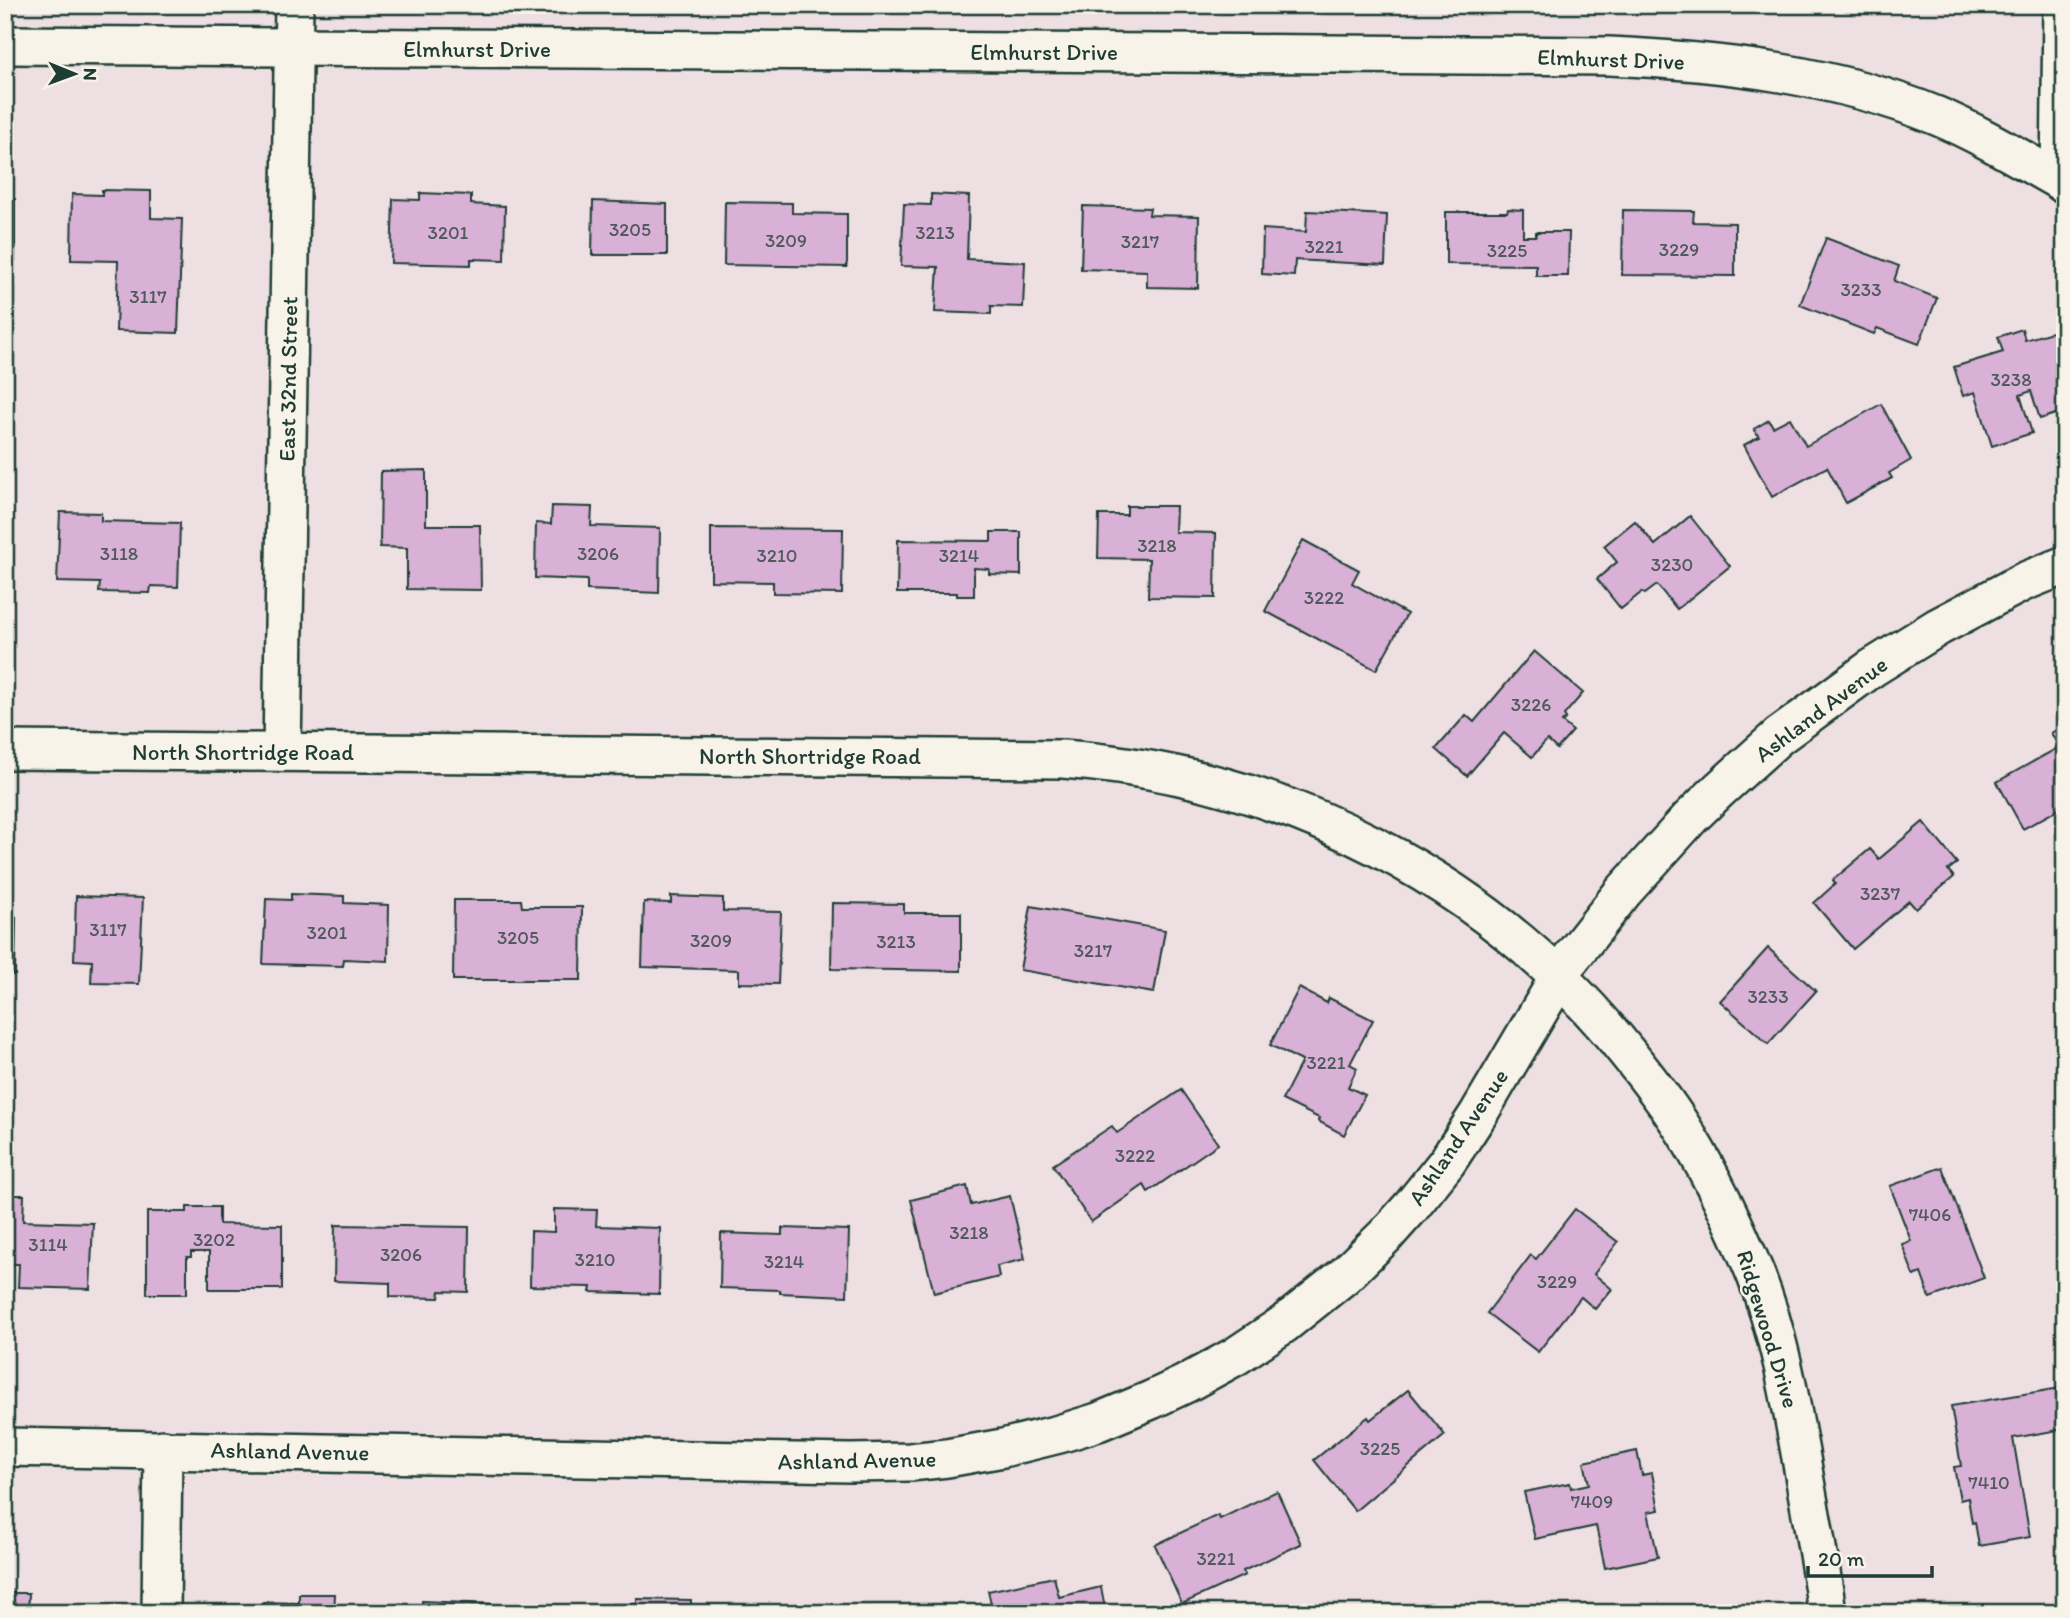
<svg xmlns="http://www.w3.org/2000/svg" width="2070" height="1618" font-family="Itim,sans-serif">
<rect width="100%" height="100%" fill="#eedfe3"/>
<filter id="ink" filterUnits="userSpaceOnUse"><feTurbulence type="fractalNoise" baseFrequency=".0143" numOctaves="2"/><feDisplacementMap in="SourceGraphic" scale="14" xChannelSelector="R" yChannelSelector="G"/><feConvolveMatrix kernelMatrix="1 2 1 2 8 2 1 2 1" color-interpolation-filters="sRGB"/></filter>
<g filter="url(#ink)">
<!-- building -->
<g fill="#d9b0d6" stroke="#1f3d34" stroke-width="2">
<polygon points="102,190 151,191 151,218 182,219 178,333 116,331 118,261 71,260 72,194 102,195"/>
<polygon points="420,193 471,195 471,204 505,206 504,260 471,259 471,265 391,263 393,199 420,200"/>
<polygon points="931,194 969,196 967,259 1025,262 1023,307 991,306 991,314 935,312 938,267 901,266 904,204 931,205"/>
<rect x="5" y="199" width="10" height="61"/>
<polygon points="593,201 667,204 667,255 592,255"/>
<polygon points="725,202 792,203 792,213 847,214 847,267 724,265"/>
<polygon points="1083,206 1150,208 1149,215 1199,216 1198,288 1147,287 1147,271 1081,269"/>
<polygon points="1508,209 1523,210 1523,236 1536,236 1536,232 1569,232 1568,276 1536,276 1536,265 1446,264 1446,212 1507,212"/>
<polygon points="1623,210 1694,211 1693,222 1735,223 1735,276 1622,275"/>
<polygon points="1307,211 1387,215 1385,265 1295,260 1294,276 1262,274 1263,229 1306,232"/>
<polygon points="1826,238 1899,266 1894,281 1937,298 1919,344 1877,328 1874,334 1800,305"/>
<polygon points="2065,328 2065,411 2040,419 2031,391 2020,395 2032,433 1992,446 1975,392 1963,396 1954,367 2003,352 1998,337 2022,329 2025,340"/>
<polygon points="1881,404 1911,460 1889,473 1892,478 1846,503 1827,467 1772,497 1744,445 1759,437 1754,429 1769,420 1773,427 1790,418 1806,446"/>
<polygon points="426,470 426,525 480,525 481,590 407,589 407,548 380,547 381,471"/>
<polygon points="552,506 592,507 591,526 660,528 659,593 587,590 587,580 535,578 536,523 551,524"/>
<polygon points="1127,506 1176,506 1175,532 1216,533 1215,598 1148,597 1149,559 1098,558 1099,515 1127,515"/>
<polygon points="60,512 101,513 101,521 180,523 178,587 151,586 150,593 99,592 100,583 57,582"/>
<polygon points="1690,516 1730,566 1677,609 1657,585 1645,594 1642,592 1621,609 1597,579 1617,562 1604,546 1635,521 1655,545"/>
<polygon points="5,523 10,523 9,585 5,584"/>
<polygon points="711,528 843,529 842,594 773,593 773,582 711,581"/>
<polygon points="991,532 1021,532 1021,575 989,574 989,569 974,568 974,596 957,596 957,593 897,593 898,540 991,541"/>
<polygon points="1303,540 1359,570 1352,583 1407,614 1376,670 1265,611"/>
<polygon points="1534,651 1583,693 1564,715 1566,718 1562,722 1573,731 1557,749 1547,740 1532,757 1504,733 1467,776 1436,749 1466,715 1474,722"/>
<polygon points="2065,725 2065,806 2023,829 1997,782 2059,747 2051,733"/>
<polygon points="1923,822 1957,863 1948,870 1954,877 1916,909 1909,901 1853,949 1814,903 1835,884 1833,880 1870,849 1879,859"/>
<polygon points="291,894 344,896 344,903 389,905 388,961 344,959 343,966 263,964 266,899 291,900"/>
<polygon points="76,896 143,898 139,984 91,983 92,961 74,960"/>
<polygon points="671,896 723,898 723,911 781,912 778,984 739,983 739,970 642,967 644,902 671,903"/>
<polygon points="454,900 521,900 522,907 582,907 581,980 453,980"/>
<polygon points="832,903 904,904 904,913 961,913 961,971 831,969"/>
<polygon points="1031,906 1165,930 1154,993 1020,970"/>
<polygon points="5,917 16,917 15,975 5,975"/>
<polygon points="1768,948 1816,991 1768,1044 1720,1001"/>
<polygon points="1299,988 1327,1003 1329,998 1373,1020 1350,1064 1357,1068 1348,1087 1365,1095 1344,1135 1318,1121 1319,1118 1282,1100 1302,1061 1270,1045"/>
<polygon points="1181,1090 1218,1144 1148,1192 1144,1185 1091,1222 1053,1165 1112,1126 1117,1133"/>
<polygon points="1942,1167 1984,1278 1930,1298 1921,1273 1914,1276 1902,1244 1911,1241 1890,1186"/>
<polygon points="967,1186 971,1205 1010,1196 1025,1259 997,1266 999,1277 934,1293 911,1200"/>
<polygon points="5,1195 24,1195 23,1221 93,1223 90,1289 18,1287 19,1264 5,1264"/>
<polygon points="187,1207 219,1207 219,1224 282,1225 282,1289 209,1289 209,1252 191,1252 191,1257 187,1257 187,1294 147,1294 147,1212 187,1212"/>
<polygon points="554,1209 597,1210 596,1226 660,1228 659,1294 590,1292 591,1287 530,1286 531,1231 554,1232"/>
<polygon points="1575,1209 1618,1242 1594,1274 1612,1289 1595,1309 1581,1297 1538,1352 1487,1313 1531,1255 1536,1259"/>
<polygon points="335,1225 469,1227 468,1292 440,1291 439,1298 390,1297 390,1283 334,1281"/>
<polygon points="782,1228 849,1230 847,1296 780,1293 780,1290 720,1288 721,1233 782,1235"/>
<polygon points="2061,1388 2065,1408 2065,1429 2013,1438 2030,1537 1979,1546 1975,1522 1972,1523 1968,1498 1960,1500 1954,1467 1961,1466 1951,1406"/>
<polygon points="1408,1390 1445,1435 1355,1511 1314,1460 1368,1417 1370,1420"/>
<polygon points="1637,1451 1642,1475 1652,1473 1659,1510 1648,1512 1658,1557 1605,1568 1596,1526 1535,1539 1524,1492 1570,1483 1571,1488 1589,1484 1584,1462"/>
<polygon points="1277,1491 1301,1544 1243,1571 1245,1575 1182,1604 1155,1545 1218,1515 1220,1519"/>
<polygon points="1054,1577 1059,1597 1101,1587 1106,1613 993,1613 988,1591"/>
<polygon points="5,1593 29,1593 28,1613 5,1613"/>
<polygon points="299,1594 335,1594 334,1613 262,1613 263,1602 299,1603"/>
<polygon points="637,1599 691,1600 691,1613 612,1613 612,1604 637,1604"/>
<polygon points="422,1601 491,1604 491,1612 509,1613 422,1613"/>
<polygon points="2037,1605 2038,1613 1985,1613 1985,1610"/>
<polygon points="802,1606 871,1608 870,1613 801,1613"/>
</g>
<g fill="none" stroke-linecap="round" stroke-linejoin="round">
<!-- street casing -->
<g stroke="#1f3d34" stroke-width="42">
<g id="street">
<polyline points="2062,5 2060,181 2065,185"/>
<path d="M 5,45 L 1609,56 C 1719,61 1834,74 1937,116 C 1980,134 2019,158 2060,181"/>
<path d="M 5,750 L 1063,759 C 1286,776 1490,879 1629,1055 C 1650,1081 1671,1108 1688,1137 C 1714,1180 1736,1227 1755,1273 C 1780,1336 1791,1403 1803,1469 C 1811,1517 1821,1564 1827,1613"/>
<polyline points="282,752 294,5"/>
<polyline points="5,1447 850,1463 910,1462 947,1458 1003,1448 1059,1434 1098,1422 1151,1400 1185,1384 1236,1356 1284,1324 1344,1276 1386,1235 1411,1207 1447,1162 1479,1113 1568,962 1623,892 1690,818 1719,790 1779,736 1872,668 1938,627 2023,582 2065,565"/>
<polyline points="161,1613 163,1449"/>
</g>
</g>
<!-- street -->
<use href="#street" stroke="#f7f3e8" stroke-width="37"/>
</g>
</g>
<g text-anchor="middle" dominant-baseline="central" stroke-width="5" stroke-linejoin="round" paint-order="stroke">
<!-- number labels -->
<g font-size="19" fill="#4e5a5c">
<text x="630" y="229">3205</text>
<text x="448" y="232">3201</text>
<text x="935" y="232">3213</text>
<text x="786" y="240">3209</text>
<text x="1140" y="241">3217</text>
<text x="1324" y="246">3221</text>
<text x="1679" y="249">3229</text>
<text x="1507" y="250">3225</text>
<text x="1861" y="289">3233</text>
<text x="148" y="296">3117</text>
<text x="2011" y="379">3238</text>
<text x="1157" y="545">3218</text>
<text x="119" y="553">3118</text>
<text x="598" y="553">3206</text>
<text x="777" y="555">3210</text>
<text x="959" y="555">3214</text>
<text x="1672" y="564">3230</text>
<text x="1324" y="597">3222</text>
<text x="1531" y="704">3226</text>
<text x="1880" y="893">3237</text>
<text x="108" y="929">3117</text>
<text x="327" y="932">3201</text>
<text x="518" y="937">3205</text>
<text x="711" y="940">3209</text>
<text x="896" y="941">3213</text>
<text x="1093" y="950">3217</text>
<text x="1768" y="996">3233</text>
<text x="1326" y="1062">3221</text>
<text x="1135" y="1155">3222</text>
<text x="1930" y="1214">7406</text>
<text x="969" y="1232">3218</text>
<text x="214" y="1239">3202</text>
<text x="48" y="1244">3114</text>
<text x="401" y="1254">3206</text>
<text x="595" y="1259">3210</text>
<text x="784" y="1261">3214</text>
<text x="1557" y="1281">3229</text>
<text x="1380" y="1448">3225</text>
<text x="1989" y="1482">7410</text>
<text x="1592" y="1501">7409</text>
<text x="1216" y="1558">3221</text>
</g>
<!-- street labels -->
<g font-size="23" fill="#1f3d34" stroke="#f7f3e8">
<text x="477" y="49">Elmhurst Drive</text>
<text x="1044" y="52">Elmhurst Drive</text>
<text transform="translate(1611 59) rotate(2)">Elmhurst Drive</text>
<text transform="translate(288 379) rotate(-89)">East 32nd Street</text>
<text transform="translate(1821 709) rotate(-37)">Ashland Avenue</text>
<text x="243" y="752">North Shortridge Road</text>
<text x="810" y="756">North Shortridge Road</text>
<text transform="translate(1458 1137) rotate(-56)">Ashland Avenue</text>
<text transform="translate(1768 1329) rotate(73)">Ridgewood Drive</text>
<text transform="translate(290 1451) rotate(1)">Ashland Avenue</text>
<text transform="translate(857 1460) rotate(-1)">Ashland Avenue</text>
</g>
</g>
<!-- margin -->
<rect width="2070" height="1618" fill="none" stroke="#f7f3e8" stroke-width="28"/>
<rect x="14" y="14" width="2042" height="1590" fill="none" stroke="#1f3d34" stroke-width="2.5" filter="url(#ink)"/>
<!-- north arrow -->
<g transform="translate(74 74) rotate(91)" stroke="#f7f3e8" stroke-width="5" paint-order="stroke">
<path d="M0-5L12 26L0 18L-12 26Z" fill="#1f3d34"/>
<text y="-10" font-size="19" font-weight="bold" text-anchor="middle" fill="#1f3d34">N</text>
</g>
<!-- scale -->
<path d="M1808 1566v10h124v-10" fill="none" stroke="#1f3d34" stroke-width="3.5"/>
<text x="1818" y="1566" font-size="21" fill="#1f3d34" stroke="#f7f3e8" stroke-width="5" paint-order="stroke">20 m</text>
</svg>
